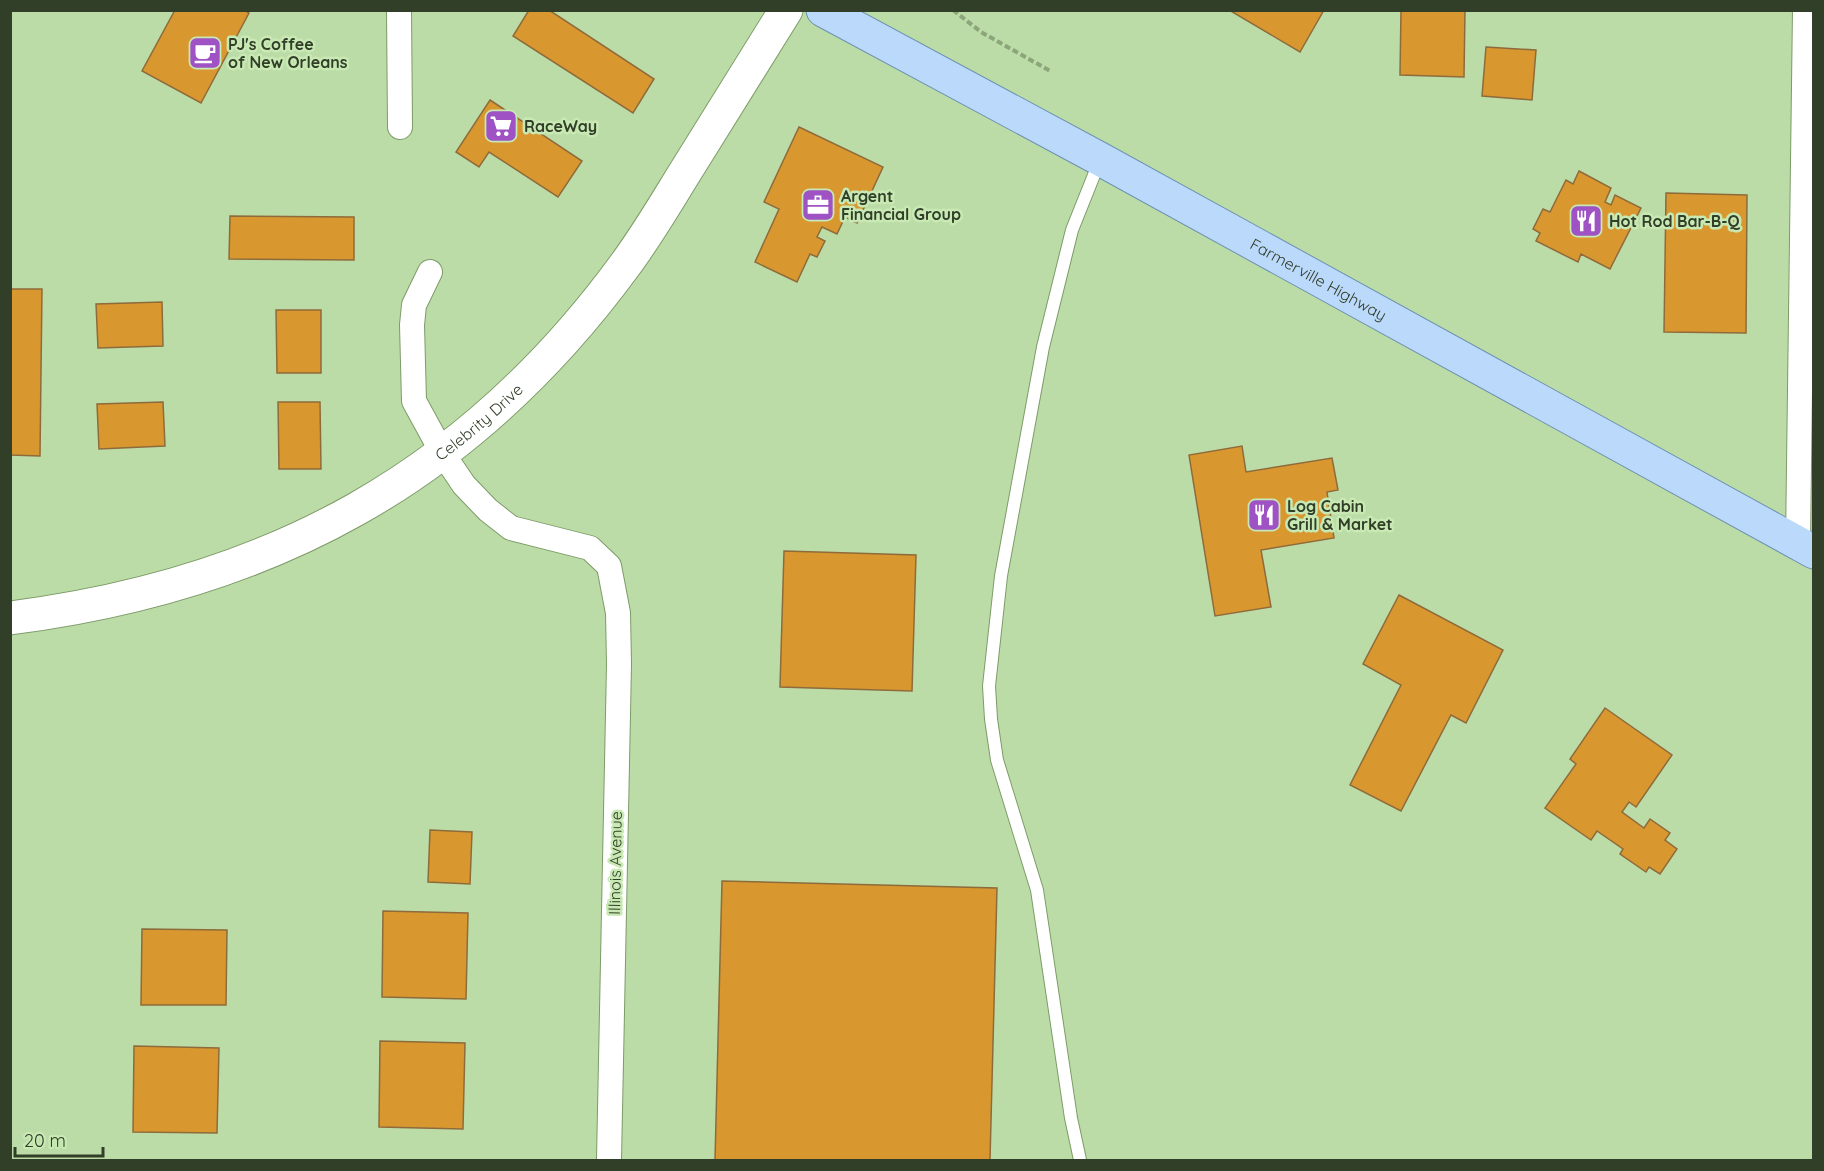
<svg xmlns="http://www.w3.org/2000/svg" width="1824" height="1171" font-family="Quicksand,sans-serif">
<rect width="100%" height="100%" fill="#bcdca7"/>
<!-- building -->
<g fill="#d99730" stroke="#8e6b3b" stroke-width="1.5">
<polygon points="175,10 244,10 249,13 201,103 142,71"/>
<polygon points="529,10 549,10 654,79 633,113 513,36"/>
<polygon points="1229,10 1324,10 1300,52"/>
<polygon points="1401,10 1465,10 1464,77 1400,75"/>
<polygon points="1486,47 1536,50 1532,100 1482,96"/>
<polygon points="490,100 582,161 558,197 489,152 479,167 456,152"/>
<polygon points="799,127 883,167 857,223 845,217 837,234 822,227 817,237 825,241 817,257 810,254 797,282 755,262 779,209 764,202"/>
<polygon points="1579,171 1611,188 1605,202 1611,205 1615,195 1641,208 1610,269 1581,254 1578,262 1536,241 1540,233 1533,229 1543,209 1550,212 1566,180 1573,184"/>
<polygon points="1666,193 1747,195 1746,333 1664,332"/>
<polygon points="230,216 354,217 354,260 229,259"/>
<polygon points="10,289 42,289 40,456 10,455"/>
<polygon points="162,302 163,346 98,348 96,304"/>
<polygon points="276,310 321,310 321,373 277,373"/>
<polygon points="163,402 165,446 99,449 97,404"/>
<polygon points="278,402 320,402 321,469 279,469"/>
<polygon points="1242,446 1246,472 1332,458 1338,490 1327,492 1334,538 1261,550 1271,607 1215,616 1189,455"/>
<polygon points="784,551 916,555 912,691 780,687"/>
<polygon points="1399,595 1503,650 1466,723 1451,715 1401,811 1350,785 1401,685 1363,664"/>
<polygon points="1605,708 1672,755 1636,807 1629,802 1622,812 1644,828 1650,819 1670,833 1665,840 1677,849 1660,874 1649,867 1646,872 1620,854 1623,849 1597,831 1591,840 1545,808 1576,764 1570,759"/>
<polygon points="430,830 472,832 470,884 428,882"/>
<polygon points="722,881 997,888 990,1160 715,1160"/>
<polygon points="383,911 468,913 466,999 382,997"/>
<polygon points="142,929 227,930 226,1005 141,1005"/>
<polygon points="380,1041 465,1043 463,1129 379,1127"/>
<polygon points="134,1046 219,1048 217,1133 133,1132"/>
</g>
<g fill="none" stroke-linecap="round" stroke-linejoin="round">
<!-- lane casing -->
<g stroke="#7d9b68" stroke-width="14">
<polyline id="lane" points="1080,1160 1071,1118 1037,890 997,760 991,719 989,686 1001,576 1043,347 1072,230 1100,160"/>
</g>
<!-- street casing -->
<g stroke="#7d9b68" stroke-width="26">
<g id="street">
<polyline points="399,10 400,127"/>
<polyline points="430,272 414,305 412,325 414,401 443,454 464,485 488,510 511,528 590,548 609,566 618,613 619,664 609,1160"/>
<polyline points="1798,543 1805,10"/>
</g>
</g>
<!-- secondary casing -->
<g stroke="#7d9b68" stroke-width="35">
<g id="secondary">
<path id="s1" d="M 10,618 C 270,585 469,478 625,265 C 648,234 667,201 687,169 C 720,116 753,63 786,10"/>
</g>
</g>
<!-- primary casing -->
<g stroke="#6d92b0" stroke-width="35">
<g id="primary">
<path id="s2" d="M 823,10 L 1100,159 L 1814,552"/>
</g>
</g>
<!-- path -->
<polyline stroke="#8ca57b" stroke-width="4" stroke-dasharray="6 3" stroke-linecap="butt" points="953,10 981,32 1052,72"/>
<!-- lane -->
<use href="#lane" stroke="#fff" stroke-width="12"/>
<!-- street -->
<use href="#street" stroke="#fff" stroke-width="24"/>
<!-- secondary -->
<use href="#secondary" stroke="#fff" stroke-width="33"/>
<!-- primary -->
<use href="#primary" stroke="#bbd9fb" stroke-width="33"/>
</g>
<!-- icons -->
<defs>
<g id="cafe-square" transform="scale(1.725)"><rect x="-9" y="-9" width="18" height="18" rx="4" fill="#9e52c3" stroke="#c8e9b3"/><path d="M-5.5-4.5H6V0H3Q3 3.5 0 3.5H-2.5Q-5.5 3.5-5.5 0ZM3-3.2v2h1.7v-2ZM-6 4.5H4V6H-6Z" fill="#fff"/></g>
<g id="supermarket-square" transform="scale(1.725)"><rect x="-9" y="-9" width="18" height="18" rx="4" fill="#9e52c3" stroke="#c8e9b3"/><path d="M-6-5.5h2.5l.6 2H6L4.5 2H-2.5L-4.4-4H-6ZM-1.5 3.2a1.3 1.3 0 1 0 .1 0ZM3 3.2a1.3 1.3 0 1 0 .1 0Z" fill="#fff"/></g>
<g id="office-square" transform="scale(1.725)"><rect x="-9" y="-9" width="18" height="18" rx="4" fill="#9e52c3" stroke="#c8e9b3"/><path d="M-6-3h4V-5.5h4V-3h4V5H-6ZM-1-4.5V-3h2v-1.5ZM-6 0V1H6V0Z" fill="#fff"/></g>
<g id="restaurant-square" transform="scale(1.725)"><rect x="-9" y="-9" width="18" height="18" rx="4" fill="#9e52c3" stroke="#c8e9b3"/><path d="M-5-6h1v4h1v-4h1v4h1v-4h1v5L-1.5 .5V6h-2V.5L-5-1ZM5-6V6H3V1.5H1.5Q1.5-4 5-6Z" fill="#fff"/></g>
</defs>
<g fill-rule="evenodd">
<use href="#cafe-square" x="205" y="53"/>
<use href="#supermarket-square" x="501" y="126"/>
<use href="#office-square" x="818" y="205"/>
<use href="#restaurant-square" x="1586" y="221"/>
<use href="#restaurant-square" x="1264" y="515"/>
</g>
<g text-anchor="middle" dominant-baseline="central" stroke-width="5" stroke-linejoin="round" paint-order="stroke">
<!-- poi labels -->
<g font-size="16" font-weight="bold" fill="#313e28" stroke="#c8e9b3" text-anchor="start">
<text x="228" y="44">PJ's Coffee<tspan x="228" dy="18">of New Orleans</tspan></text>
<text x="524" y="126">RaceWay</text>
<text x="841" y="196">Argent<tspan x="841" dy="18">Financial Group</tspan></text>
<text x="1609" y="221">Hot Rod Bar-B-Q</text>
<text x="1287" y="506">Log Cabin<tspan x="1287" dy="18">Grill &amp; Market</tspan></text>
</g>
<!-- street labels -->
<g font-size="16" fill="#313e28" stroke="#c8e9b3">
<text stroke="none"><textPath href="#s2" startOffset="564">Farmerville Highway</textPath></text>
<text stroke="none"><textPath href="#s1" startOffset="516">Celebrity Drive</textPath></text>
<text transform="translate(615 863) rotate(-89)">Illinois Avenue</text>
</g>
</g>
<!-- border -->
<rect width="1824" height="1171" fill="none" stroke="#313e28" stroke-width="24"/>
<!-- scale -->
<path d="M15 1147v9h88v-9" fill="none" stroke="#313e28" stroke-width="3"/>
<text x="24" y="1147" font-size="18" fill="#313e28" stroke="#c8e9b3" stroke-width="4.5" paint-order="stroke">20 m</text>
</svg>
